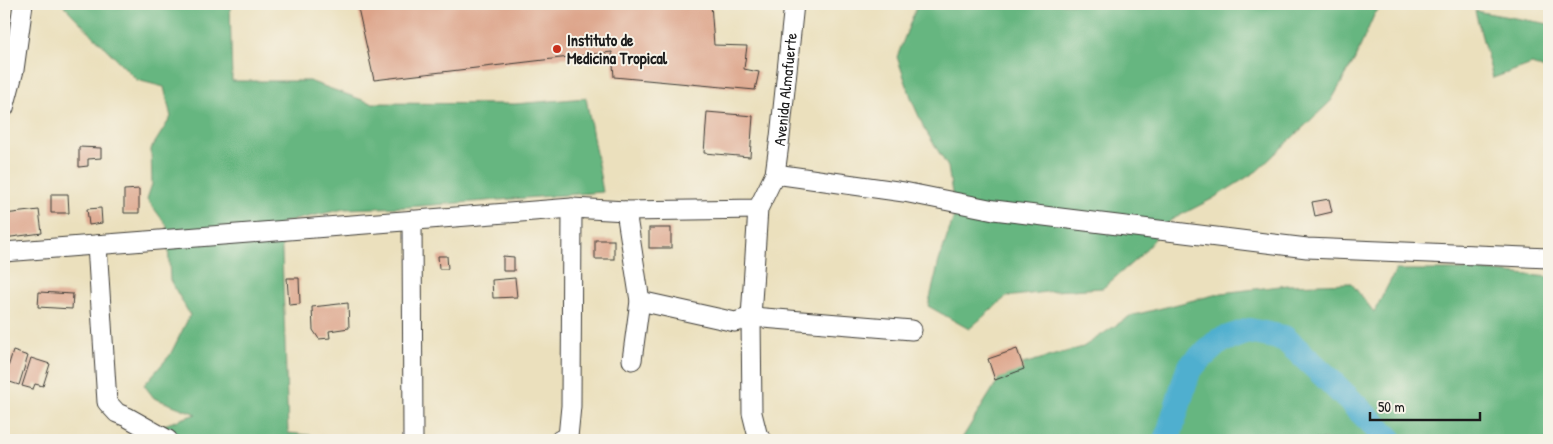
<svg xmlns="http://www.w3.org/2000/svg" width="1553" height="444" font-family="'Patrick Hand',sans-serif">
<rect width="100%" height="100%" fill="#f7f3e8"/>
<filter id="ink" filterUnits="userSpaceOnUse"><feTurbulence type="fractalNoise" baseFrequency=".02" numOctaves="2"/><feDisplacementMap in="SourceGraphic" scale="10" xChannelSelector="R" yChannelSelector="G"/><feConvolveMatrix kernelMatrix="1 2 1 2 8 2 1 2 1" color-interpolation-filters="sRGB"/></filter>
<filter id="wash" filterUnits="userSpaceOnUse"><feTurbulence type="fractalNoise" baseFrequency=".0096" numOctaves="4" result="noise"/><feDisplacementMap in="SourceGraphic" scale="20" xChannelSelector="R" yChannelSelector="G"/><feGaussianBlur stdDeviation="1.12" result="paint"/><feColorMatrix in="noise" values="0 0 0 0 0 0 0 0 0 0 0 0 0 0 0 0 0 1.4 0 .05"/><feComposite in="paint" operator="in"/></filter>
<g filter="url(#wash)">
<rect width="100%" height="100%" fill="#ebe0bd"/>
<!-- forest -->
<g fill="#66b680" stroke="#41694e">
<polygon points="62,4 230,4 232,81 309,81 371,103 515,104 586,98 603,192 407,207 344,209 281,223 288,433 358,440 150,440 152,429 196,414 154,398 144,385 170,355 190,315 170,280 167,226 147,199 152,184 151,149 171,117 164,87 137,80"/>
<polygon points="922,4 1387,4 1375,13 1355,59 1331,101 1257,171 1212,199 1171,220 1140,256 1103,288 1054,291 1006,297 969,329 928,306 939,261 955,213 948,167 924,128 913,103 897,57 916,8"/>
<polygon points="1475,11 1549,24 1549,71 1532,64 1493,78"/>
<polygon points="1396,270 1477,270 1549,277 1549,440 961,440 1005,369 1083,347 1130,316 1222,293 1288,285 1351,283 1374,312"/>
</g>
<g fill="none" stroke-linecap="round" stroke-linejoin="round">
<!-- river -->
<polyline stroke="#50afcf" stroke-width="26" points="1167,440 1189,368 1219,341 1249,331 1284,338 1324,375 1390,440"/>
</g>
<g id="blocks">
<!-- building -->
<g fill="#dda48a">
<polygon points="397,4 711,4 714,45 747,46 744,69 759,72 755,90 614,77 612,52 374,80 358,8"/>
<polygon points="707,112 753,116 750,157 704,153"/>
<polygon points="79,147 101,148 101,158 88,159 88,166 79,167"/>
<polygon points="139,189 139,213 124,213 124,190"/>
<polygon points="51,194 68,194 69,213 51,213"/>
<polygon points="1329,199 1332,212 1315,216 1312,202"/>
<polygon points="101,208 102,223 89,225 87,209"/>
<polygon points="39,210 42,233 4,238 4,214"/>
<rect x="649" y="228" width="22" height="20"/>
<rect x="595" y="240" width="19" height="19"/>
<polygon points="438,256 447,256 448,269 439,269"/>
<polygon points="503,256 514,257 514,271 503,271"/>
<polygon points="287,278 299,278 300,304 289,305"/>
<polygon points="515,278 517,297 493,298 492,280"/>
<polygon points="39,292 73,294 72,309 38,307"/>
<polygon points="348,303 349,328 329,331 330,338 319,339 313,330 312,307"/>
<polygon points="1017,349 1024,369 995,380 988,359"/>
<polygon points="13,351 28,356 19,385 4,380"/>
<polygon points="31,358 50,364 43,386 35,384 33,389 22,386"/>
</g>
</g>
</g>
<g filter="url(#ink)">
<use href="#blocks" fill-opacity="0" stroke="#3b3934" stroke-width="1"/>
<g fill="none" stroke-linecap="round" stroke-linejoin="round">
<!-- minor casing -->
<g stroke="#3b3934" stroke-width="21">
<g id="minor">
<polyline points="4,108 14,70 23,4"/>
<polyline points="775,174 904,192 994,210 1307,248 1549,258"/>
<polyline points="758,209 751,317 752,413 758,437 762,440"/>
<polyline points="626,211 640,301 632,360"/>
<polyline points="412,220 413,440"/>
<polyline points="97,245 107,402 117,413 127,417 168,440"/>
<path id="s1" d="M 4,252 L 572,208 L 626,211 L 758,209 L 775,174 L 780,137 L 794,4"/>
<polyline points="640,301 735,322 751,317 912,330"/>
<polyline points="560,440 568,437 571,406 572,208"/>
</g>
</g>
<!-- minor -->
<use href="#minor" stroke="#fff" stroke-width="19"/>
</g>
</g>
<!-- markers -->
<circle fill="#c8321e" stroke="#f7f3e8" stroke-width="2" cx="557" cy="49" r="5"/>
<g text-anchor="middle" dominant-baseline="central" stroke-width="4" stroke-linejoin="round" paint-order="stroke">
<!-- poi labels -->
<g font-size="16" font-weight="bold" fill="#1c1c1c" stroke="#f7f3e8" text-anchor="start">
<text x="567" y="40">Instituto de<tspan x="567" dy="18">Medicina Tropical</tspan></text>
</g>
<!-- street labels -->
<g font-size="16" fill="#1c1c1c" stroke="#f7f3e8">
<text stroke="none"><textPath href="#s1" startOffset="880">Avenida Almafuerte</textPath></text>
</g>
</g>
<!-- margin -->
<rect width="1553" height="444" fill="none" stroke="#f7f3e8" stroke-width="20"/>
<!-- scale -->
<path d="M1370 412v8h110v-8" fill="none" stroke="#1c1c1c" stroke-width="2.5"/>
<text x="1378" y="412" font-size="15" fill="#1c1c1c" stroke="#f7f3e8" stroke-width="4" paint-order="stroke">50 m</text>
</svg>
